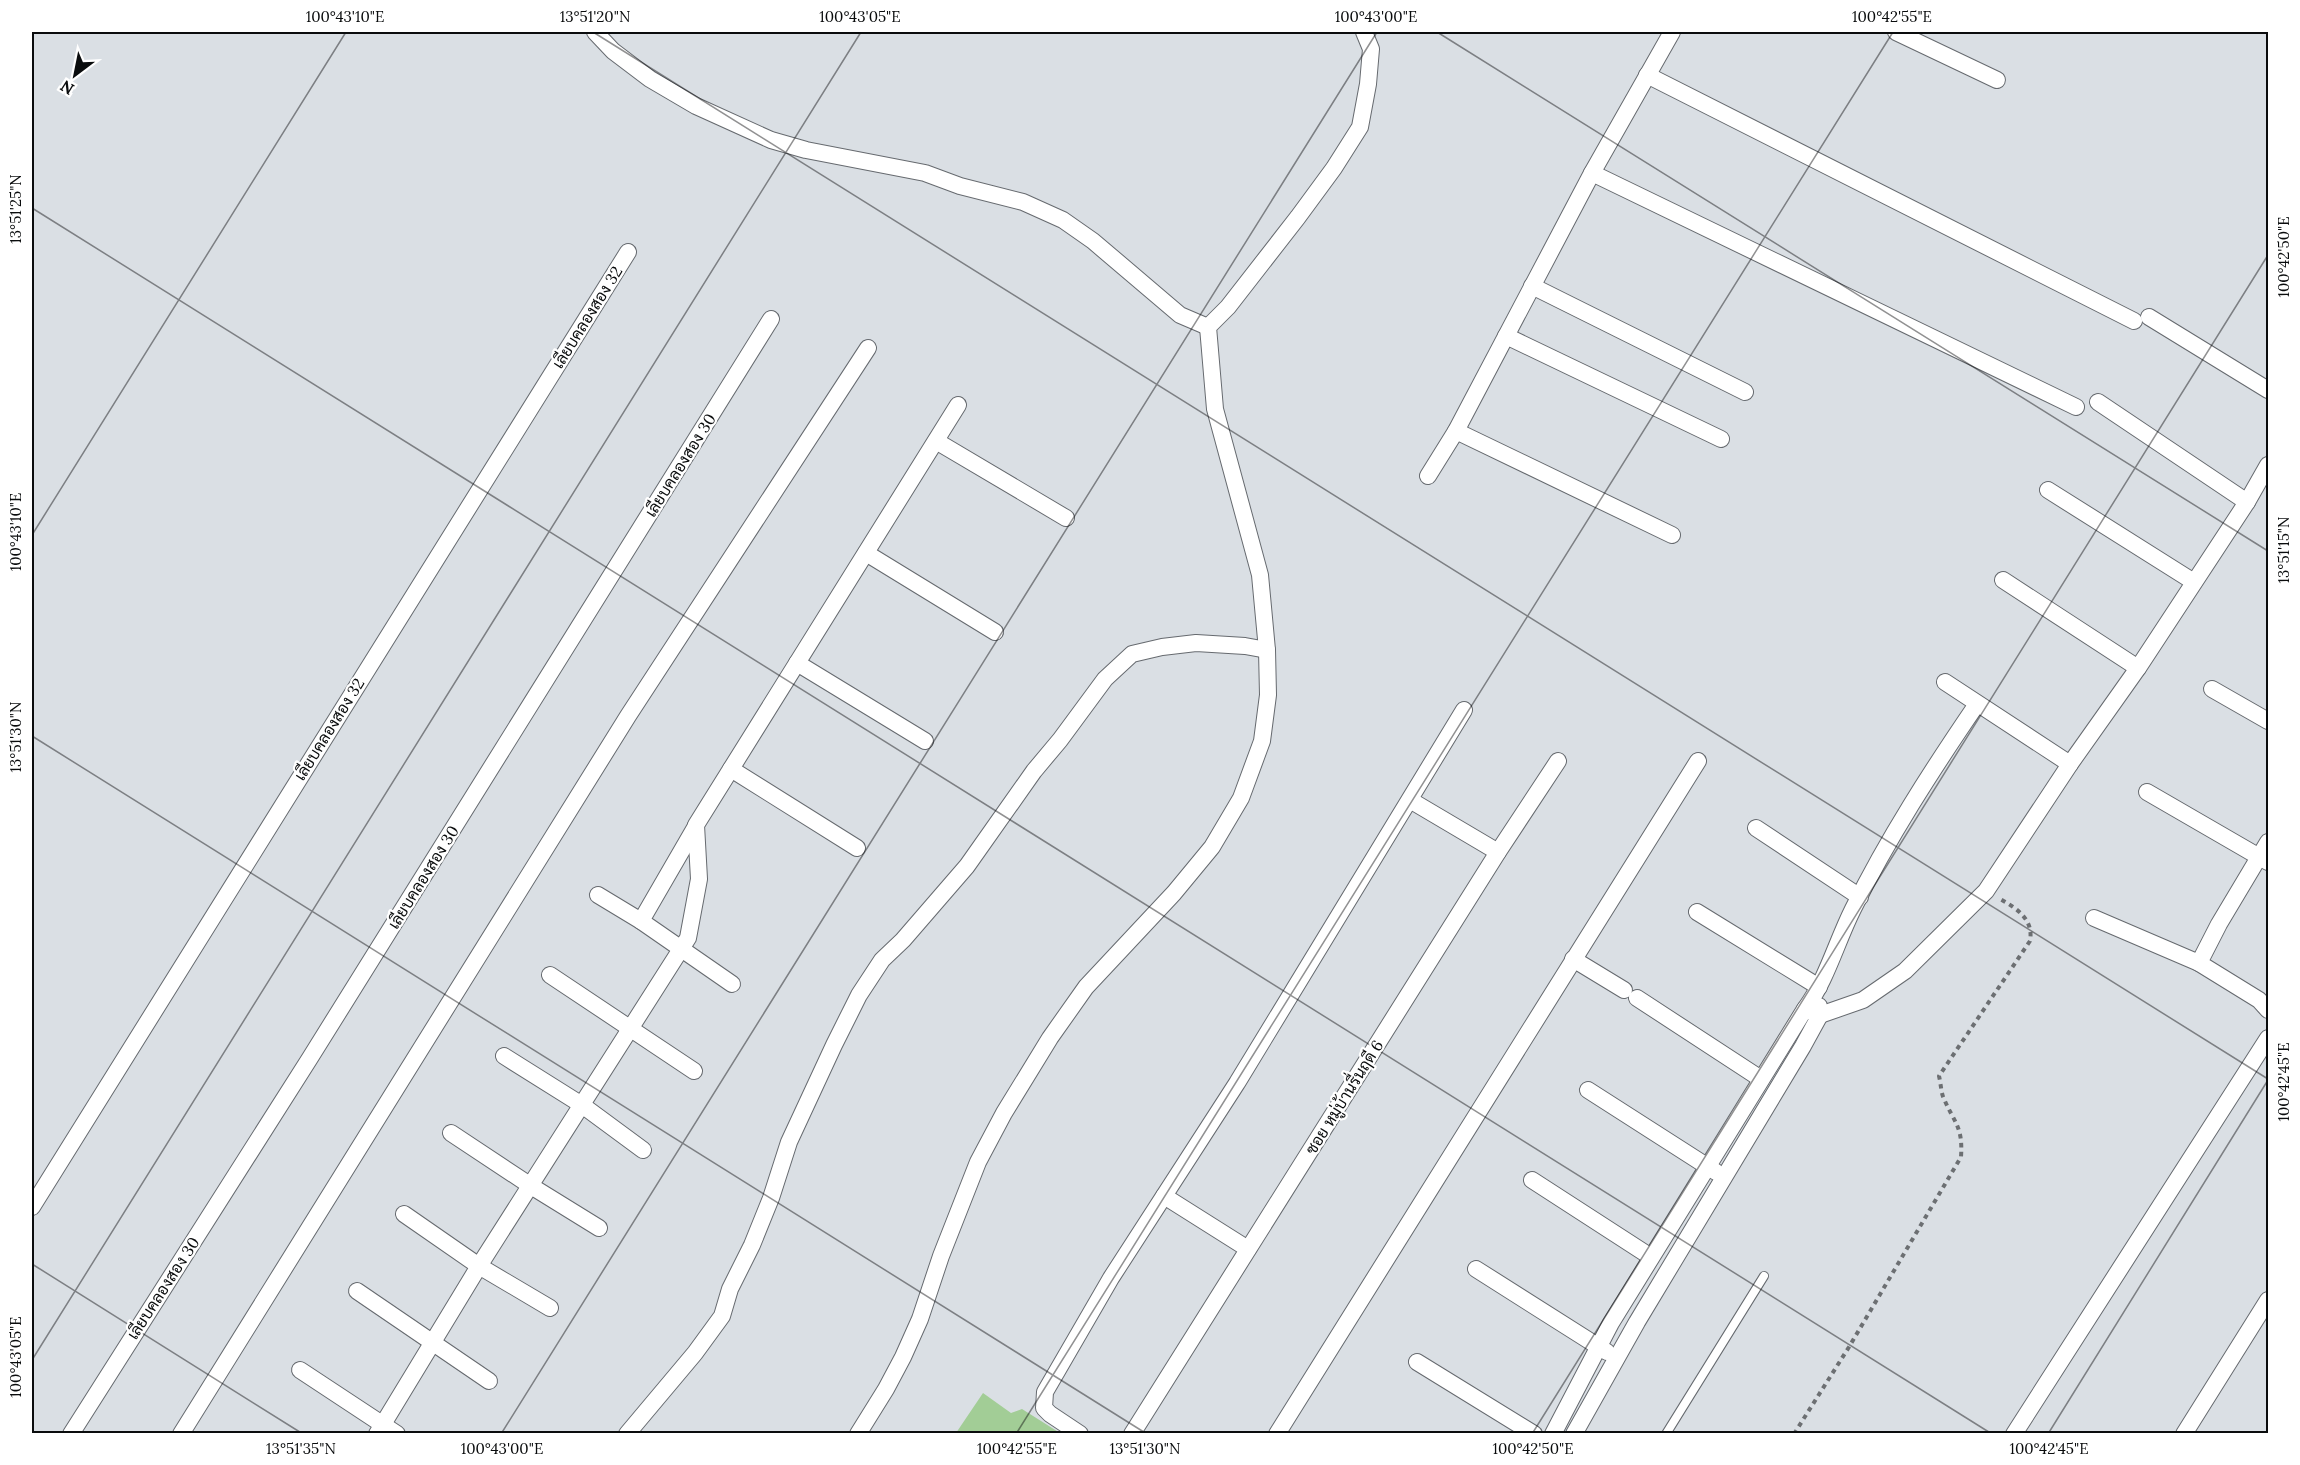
<svg xmlns="http://www.w3.org/2000/svg" width="2300" height="1465" font-family="Lora,Sarabun,serif">
<rect width="100%" height="100%" fill="#dadfe4"/>
<!-- green -->
<polygon fill="#a2cd96" points="983,1393 1011,1413 1022,1409 1060,1433 956,1433"/>
<g fill="none" stroke-linecap="round" stroke-linejoin="round">
<!-- service casing -->
<g stroke="#666a6f" stroke-width="10">
<polyline id="service" points="1666,1434 1764,1276"/>
</g>
<!-- minor casing -->
<g stroke="#666a6f" stroke-width="18">
<g id="minor">
<polyline points="595,32 613,51 650,79 696,106 771,140 806,150 925,173 960,186 1023,202 1063,220 1093,241 1180,315 1208,327"/>
<polyline points="1896,32 1997,80"/>
<polyline points="1647,75 2134,321"/>
<polyline points="1592,173 2076,407"/>
<polyline points="1532,286 1745,392"/>
<polyline points="2149,317 2268,390"/>
<polyline points="1506,336 1721,439"/>
<polyline points="2098,402 2247,502"/>
<polyline points="1456,431 1672,535"/>
<polyline points="936,441 1066,518"/>
<polyline points="1428,476 1456,431 1592,173 1672,32"/>
<polyline points="2048,490 2194,582"/>
<polyline points="866,553 995,632"/>
<polyline points="2003,580 2138,668"/>
<polyline points="797,663 925,741"/>
<polyline points="1945,682 2070,764"/>
<polyline points="2212,689 2268,721"/>
<polyline points="731,769 857,848"/>
<polyline points="2147,792 2268,862"/>
<polyline points="1410,800 1498,852"/>
<polyline points="696,826 641,921 732,984"/>
<polyline points="1756,828 1860,897"/>
<polyline points="2268,842 2219,924 2199,963 2259,1000 2268,1010"/>
<polyline points="598,895 641,921"/>
<polyline points="1697,912 1819,987"/>
<polyline points="2094,918 2199,963"/>
<polyline points="1573,959 1624,990"/>
<polyline points="550,975 694,1071"/>
<polyline points="1637,998 1761,1079"/>
<polyline points="1805,1009 1820,1015 1863,1000 1905,971 1986,891 2070,764 2138,668 2247,502 2268,465"/>
<polyline points="504,1056 582,1105 643,1150"/>
<polyline points="1588,1090 1716,1172"/>
<polyline points="451,1133 531,1186 599,1228"/>
<polyline points="1532,1180 1651,1257"/>
<polyline points="1164,1196 1248,1249"/>
<polyline points="32,1207 628,252"/>
<polyline points="404,1214 479,1266 550,1308"/>
<polyline points="1476,1269 1607,1352"/>
<polyline points="357,1291 489,1381"/>
<polyline points="1417,1362 1534,1434"/>
<polyline points="300,1370 397,1434"/>
<polyline points="71,1434 310,1058 771,319"/>
<polyline points="181,1434 628,716 868,348"/>
<polyline points="377,1434 479,1266 688,938 699,879 696,825 958,405"/>
<polyline points="627,1434 695,1353 722,1316 730,1289 752,1245 771,1198 789,1142 834,1045 859,995 882,960 903,940 967,866 1034,771 1060,740 1105,679 1132,654 1162,647 1196,643 1245,646 1267,650"/>
<polyline points="858,1434 886,1389 903,1357 920,1319 941,1256 978,1162 1004,1113 1050,1038 1086,987 1174,893 1212,847 1241,798 1262,741 1268,695 1267,650 1260,575 1215,409 1208,327 1228,307 1298,217 1334,168 1360,127 1368,84 1371,49 1364,32"/>
<polyline points="1080,1434 1050,1414 1044,1408 1045,1392 1111,1278 1237,1083 1464,710"/>
<polyline points="1132,1434 1498,852 1558,761"/>
<polyline points="1277,1434 1698,761"/>
<path d="M 1553,1434 L 1611,1323 L 1805,1009 C 1827,979 1836,943 1853,909 C 1888,838 1932,770 1977,704"/>
<polyline points="1574,1434 1637,1322 1803,1046 1820,1015 1819,1006"/>
<polyline points="2014,1434 2268,1038"/>
<polyline points="2184,1434 2268,1300"/>
</g>
</g>
<!-- path -->
<path stroke="#6c6f72" stroke-width="4" stroke-dasharray="4.5 4.5" stroke-linecap="butt" d="M 1794,1434 L 1849,1347 L 1961,1157 C 1963,1127 1955,1124 1944,1099 C 1941,1093 1941,1084 1939,1076 L 2030,941 C 2034,919 2016,908 2000,899"/>
<!-- service -->
<use href="#service" stroke="#fff" stroke-width="8"/>
<!-- minor -->
<use href="#minor" stroke="#fff" stroke-width="16"/>
</g>
<!-- ticks -->
<path fill="none" stroke="#0a0c0d" stroke-width="1.5" stroke-opacity="0.45" d="M 593,32 L 2268,1079M 1437,32 L 2268,551M 32,208 L 1992,1434M 32,535 L 346,32M 32,736 L 1147,1434M 32,1264 L 303,1434M 32,1360 L 861,32M 501,1434 L 1377,32M 1016,1434 L 1893,32M 1532,1434 L 2268,255M 2048,1434 L 2268,1080"/>
<g text-anchor="middle" dominant-baseline="central" stroke-width="4.5" stroke-linejoin="round" paint-order="stroke">
<!-- street labels -->
<g font-size="16" fill="#0a0c0d" stroke="#fff">
<text transform="translate(587 317) rotate(-58)">เลียบคลองสอง 32</text>
<text transform="translate(680 465) rotate(-58)">เลียบคลองสอง 30</text>
<text transform="translate(329 729) rotate(-58)">เลียบคลองสอง 32</text>
<text transform="translate(423 877) rotate(-58)">เลียบคลองสอง 30</text>
<text transform="translate(1344 1097) rotate(-58)">ซอย หมู่บ้านรื่นฤดี 6</text>
<text transform="translate(163 1288) rotate(-57)">เลียบคลองสอง 30</text>
</g>
</g>
<!-- border -->
<rect width="2300" height="1465" fill="none" stroke="#ffffff" stroke-width="66"/>
<!-- north arrow -->
<g transform="translate(75 75) rotate(212)" stroke="#ffffff" stroke-width="4.5" paint-order="stroke">
<path d="M0-4.5L10 22L0 15L-10 22Z" fill="#0a0c0d"/>
<text y="-9" font-size="16" font-weight="bold" text-anchor="middle" fill="#0a0c0d">N</text>
</g>
<rect x="33" y="33" width="2234" height="1399" fill="none" stroke="#0a0c0d" stroke-width="2"/>
<g font-size="15" text-anchor="middle" fill="#0a0c0d">
<text x="345" y="22">100°43'10"E</text>
<text x="595" y="22">13°51'20"N</text>
<text x="860" y="22">100°43'05"E</text>
<text x="1376" y="22">100°43'00"E</text>
<text x="1892" y="22">100°42'55"E</text>
<text transform="translate(16 209) rotate(-90)" y="5">13°51'25"N</text>
<text transform="translate(2284 257) rotate(-90)" y="5">100°42'50"E</text>
<text transform="translate(16 532) rotate(-90)" y="5">100°43'10"E</text>
<text transform="translate(2284 550) rotate(-90)" y="5">13°51'15"N</text>
<text transform="translate(16 737) rotate(-90)" y="5">13°51'30"N</text>
<text transform="translate(2284 1082) rotate(-90)" y="5">100°42'45"E</text>
<text transform="translate(16 1357) rotate(-90)" y="5">100°43'05"E</text>
<text x="301" y="1454">13°51'35"N</text>
<text x="502" y="1454">100°43'00"E</text>
<text x="1017" y="1454">100°42'55"E</text>
<text x="1145" y="1454">13°51'30"N</text>
<text x="1533" y="1454">100°42'50"E</text>
<text x="2049" y="1454">100°42'45"E</text>
</g>
</svg>
